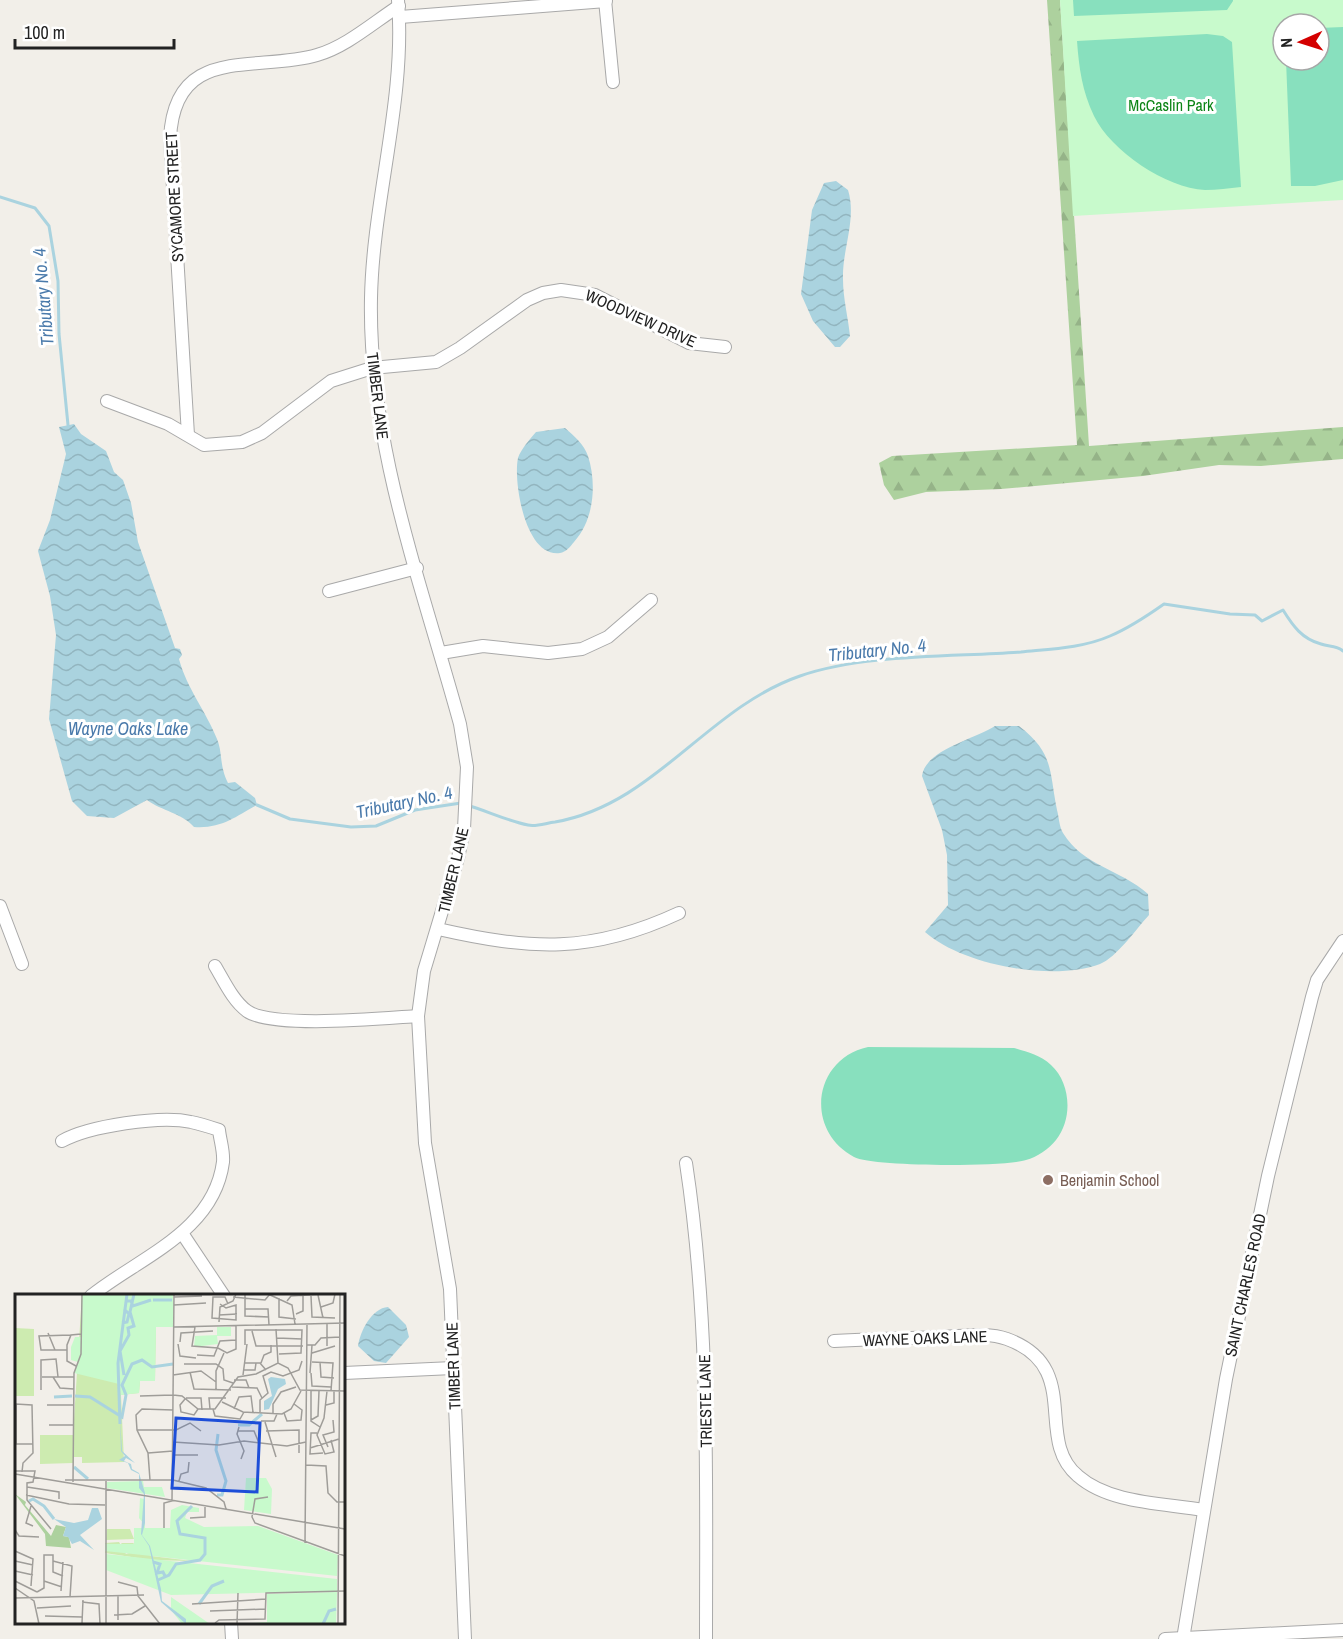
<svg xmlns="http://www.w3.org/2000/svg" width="1343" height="1639" font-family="'Archivo Narrow',sans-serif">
<defs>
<pattern id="forest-firs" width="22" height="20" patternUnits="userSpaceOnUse" patternTransform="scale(1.5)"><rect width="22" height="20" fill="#add19e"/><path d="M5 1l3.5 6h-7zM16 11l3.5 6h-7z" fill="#95b388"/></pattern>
<pattern id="water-waves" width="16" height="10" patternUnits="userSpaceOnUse" patternTransform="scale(1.5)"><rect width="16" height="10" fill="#aad3df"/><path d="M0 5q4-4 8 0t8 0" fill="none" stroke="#92b5bf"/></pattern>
</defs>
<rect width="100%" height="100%" fill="#f2efe9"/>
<!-- forest -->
<polygon fill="url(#forest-firs)" points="1047,0 1060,0 1089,446 1343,427 1343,459 1261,466 1219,465 1143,476 1001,489 926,492 894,500 884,485 879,463 892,456 1077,445"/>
<!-- park -->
<path fill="#c8facc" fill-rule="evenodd" d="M 1060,0 L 1343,0 L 1343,200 L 1073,216 ZM 1283,24 L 1319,24 L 1319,60 L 1283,60 Z"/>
<!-- pitch -->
<g fill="#88e0be">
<polygon points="1073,0 1233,0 1233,1 1227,10 1074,16"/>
<polygon points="1343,27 1343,180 1315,186 1291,186 1286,60 1319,60 1319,28"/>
<path d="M 1207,34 L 1223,36 L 1232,42 L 1241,187 C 1229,188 1217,190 1205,190 C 1166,188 1111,151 1094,116 C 1082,91 1079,68 1077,41 Z"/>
<path d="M 868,1047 L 1014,1048 C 1027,1052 1040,1055 1051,1065 C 1071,1083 1073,1119 1056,1140 C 1049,1149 1037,1157 1026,1160 C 1004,1167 873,1167 854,1157 C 804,1130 813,1059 868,1047 Z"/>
</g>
<!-- water -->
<g fill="url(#water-waves)">
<path d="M 836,181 L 848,190 C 857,219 842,249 843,279 C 843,298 848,317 850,336 L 840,347 L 835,347 L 813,321 L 801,294 L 812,210 L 824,183 Z"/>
<path d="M 74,424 L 81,434 L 106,451 L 114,472 L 123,480 L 131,503 L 138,542 L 175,648 L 180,649 L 182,655 L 179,659 C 187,689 206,711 217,739 C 223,754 219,765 228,783 L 235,782 L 255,798 L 257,805 C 235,817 221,829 194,827 C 182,813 162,811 147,800 L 114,818 L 87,816 L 72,801 L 49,719 L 56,635 L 50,596 L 38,551 L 50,520 L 66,454 L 59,427 Z"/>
<path d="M 565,428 C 574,436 584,444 588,456 C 597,484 594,520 574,542 C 570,547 566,552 560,553 C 525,558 513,481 518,458 C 521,449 530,439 536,432 Z"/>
<path d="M 995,726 L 1019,726 C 1054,753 1049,770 1057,810 C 1059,817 1059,826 1063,833 C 1083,866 1120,869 1148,894 L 1149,915 C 1137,928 1116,958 1100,964 C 1053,982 962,965 925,932 L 948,905 L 947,855 L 942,830 L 922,776 C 925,750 975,739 995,726 Z"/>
<path d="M 388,1307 L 406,1325 L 409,1337 L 386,1363 L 374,1361 L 358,1346 C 360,1331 372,1308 388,1307 Z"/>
</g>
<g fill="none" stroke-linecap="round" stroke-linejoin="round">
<!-- stream -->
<g stroke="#aad3df" stroke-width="3">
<polyline points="0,197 35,208 49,226 58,281 59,334 68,425"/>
<polyline points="257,805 290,819 351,827 376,826 415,810 461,803"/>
<path d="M 467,805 C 487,811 508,821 528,825 C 536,827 546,823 555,822 C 654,805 707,708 800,676 C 862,654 954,657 1021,652 C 1050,649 1083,648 1110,636 C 1129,628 1147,616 1164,604 L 1230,614 L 1255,615 L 1262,621 L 1283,610 C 1293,626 1302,639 1321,644 C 1329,647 1336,645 1343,651"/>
</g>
<!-- minor casing -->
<g stroke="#a9a9a9" stroke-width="14">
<g id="minor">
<path d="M 398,0 C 406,100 373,198 371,298 C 368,444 422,585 460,724 L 467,767 L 464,829 L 458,858 L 424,971 L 418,1016 L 425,1143 L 450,1289 L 465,1639"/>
<polyline points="605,0 613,82"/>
<polyline points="400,17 606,1"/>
<polyline points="107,401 168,424 204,445 242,442 262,433 331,381 372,368 436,362 460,348 527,300 543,293 561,290 595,295 689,343 725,347"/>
<path d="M 188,435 L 170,139 C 174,43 256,73 317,55 C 346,47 374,22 399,6"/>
<polyline points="329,591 417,568"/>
<polyline points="441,653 483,646 548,653 582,649 608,637 651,600"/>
<polyline points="0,906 22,964"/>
<path d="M 438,929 C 531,950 591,954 679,913"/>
<path d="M 215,966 C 224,981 233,1001 247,1011 C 272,1029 385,1018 418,1016"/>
<path d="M 62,1141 C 89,1126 161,1115 191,1122 C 201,1124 210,1127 219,1130 C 220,1140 224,1151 223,1162 C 214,1232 138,1258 91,1296"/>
<path d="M 686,1163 C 710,1321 706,1480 706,1639"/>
<polyline points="182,1233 224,1296"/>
<path d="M 834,1341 C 871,1339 907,1338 944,1337 C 965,1336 988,1332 1007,1339 C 1084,1367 1033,1439 1078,1476 C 1110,1504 1164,1503 1204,1510"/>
<polyline points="344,1373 453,1368"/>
<polyline points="231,1622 232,1639"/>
<polyline points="1165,1639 1343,1630"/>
<polyline points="1183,1639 1226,1379 1268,1176 1312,997 1317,980 1343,941"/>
</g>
</g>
<!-- minor -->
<use href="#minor" stroke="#fff" stroke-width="12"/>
</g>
<!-- markers -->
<circle fill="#8d6e63" stroke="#fff" stroke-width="2" cx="1048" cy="1180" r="6"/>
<g text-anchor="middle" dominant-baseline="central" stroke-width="6" stroke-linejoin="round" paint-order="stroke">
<!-- park labels -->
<g font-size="16" fill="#0c8416" stroke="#fff">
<text x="1171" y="105">McCaslin Park</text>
</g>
<!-- street labels -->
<g font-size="16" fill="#222" stroke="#fff">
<text transform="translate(174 197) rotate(-93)">SYCAMORE STREET</text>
<text transform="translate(641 318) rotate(24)">WOODVIEW DRIVE</text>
<text transform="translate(378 396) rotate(83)">TIMBER LANE</text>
<text transform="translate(453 870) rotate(-77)">TIMBER LANE</text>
<text transform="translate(1245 1285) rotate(-78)">SAINT CHARLES ROAD</text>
<text transform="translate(925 1338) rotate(-2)">WAYNE OAKS LANE</text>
<text transform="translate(453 1366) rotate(-92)">TIMBER LANE</text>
<text transform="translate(705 1401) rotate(-91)">TRIESTE LANE</text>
</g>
<!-- education labels -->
<g font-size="16" fill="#785e54" stroke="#fff" text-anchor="start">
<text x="1060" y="1180">Benjamin School</text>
</g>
<!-- water labels -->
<g font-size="18" font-style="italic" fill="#4a7aab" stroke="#fff">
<text transform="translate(43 297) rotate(-95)">Tributary No. 4</text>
<text transform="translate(877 650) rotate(-6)">Tributary No. 4</text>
<text x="128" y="728">Wayne Oaks Lake</text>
<text transform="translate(404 802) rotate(-12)">Tributary No. 4</text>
</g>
</g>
<!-- overview -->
<g transform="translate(15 1294)">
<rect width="330" height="330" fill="#f2efe9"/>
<path d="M 67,0 L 141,32 L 140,87 L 125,87 L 124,99 L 106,101 L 109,168 L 67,169 L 67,163 L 58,163 L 58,169 L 25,170 L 25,141 L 58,141 ZM 0,34 L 19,35 L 19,102 L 0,102 ZM 92,235 L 115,235 L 119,245 L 91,246 ZM 104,248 L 111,260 L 114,259 L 106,249 L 118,249 L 136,262 L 177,267 L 136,266 L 90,259 L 90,249 Z" fill="#cdebb0"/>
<path d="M 0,200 L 11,208 L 10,211 L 36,242 L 41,231 L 51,233 L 48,242 L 54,243 L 56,254 L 31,252 L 30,240 Z" fill="#add19e"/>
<path d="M 67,0 L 158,0 L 159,33 L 141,33 L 140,87 L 125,87 L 124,99 L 106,101 L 104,90 L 59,79 L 63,68 L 56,66 L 56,53 L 60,43 L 66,43 ZM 202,33 L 216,33 L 216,42 L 202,42 L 203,50 L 179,53 L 180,42 L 202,41 ZM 231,184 L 251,184 L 257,195 L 256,220 L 229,216 ZM 128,187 L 129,193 L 147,193 L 150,203 L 92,194 L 92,188 ZM 125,204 L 129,205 L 130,234 L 155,234 L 156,216 L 167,211 L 184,214 L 184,218 L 172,218 L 170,224 L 189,233 L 243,232 L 323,261 L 322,282 L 90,257 L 90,250 L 119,250 L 119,234 L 128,234 L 129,230 L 124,224 ZM 91,260 L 322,285 L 322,297 L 156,301 L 91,276 ZM 322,298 L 321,330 L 225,330 L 252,328 L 252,300 ZM 156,303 L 195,330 L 167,330 L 156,316 Z" fill="#c8facc"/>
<path d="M 256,83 L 270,85 L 271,90 L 263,95 L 254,115 L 249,116 L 249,107 L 257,102 L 253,85 ZM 105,124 L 107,157 L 120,169 L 111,164 L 109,167 L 116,170 L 117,175 L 124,179 L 130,199 L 130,229 L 127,241 L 135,252 L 146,295 L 147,307 L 171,325 L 171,330 L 146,308 L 134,252 L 126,240 L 129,200 L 124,194 L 124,180 L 116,176 L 113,169 L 104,166 L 110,162 L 106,157 ZM 77,214 L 83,214 L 87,225 L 65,241 L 79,256 L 65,247 L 57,250 L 53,243 L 48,242 L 51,233 L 39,225 L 59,229 L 73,226 Z" fill="#aad3df"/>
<path fill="none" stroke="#aad3df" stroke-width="3" d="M 138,6 L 157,6M 111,7 L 116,7 L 118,12 L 136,6M 107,29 L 112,28 L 114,20 L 109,15M 109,81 L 105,57 L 114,41 L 113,34 L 119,32 L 115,18 L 119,0M 60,102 L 75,103 L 107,123 L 111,101 L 107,91 L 117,70 L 127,66 L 137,73 L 158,70M 39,103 L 57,102M 105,130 L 103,69 L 112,0M 223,131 L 234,131 L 247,120M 59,173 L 73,185M 202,201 L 207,201 L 211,187 L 201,156 L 203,140M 14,207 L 18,205 L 29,212 L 39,225M 138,268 L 145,270 L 142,279 L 148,278 L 150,282M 143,286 L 154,281 L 161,270 L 185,266 L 190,260 L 190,244 L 165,240 L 162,227 L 177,212M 184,310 L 197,292 L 209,287M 308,330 L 314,317 L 321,315"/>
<path fill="none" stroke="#9f9d99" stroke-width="1.5" d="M 230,0 L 230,22 L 254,23M 253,0 L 277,11 L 280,30M 303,1 L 308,24M 296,2 L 297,23 L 320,24M 159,3 L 187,2M 218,3 L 250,6 L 255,0M 264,4 L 264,23 L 281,25M 272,7 L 276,2 L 306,0M 205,10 L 211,14 L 221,11 L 221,26 L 197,24 L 198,3 L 210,3 L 213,10M 159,11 L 191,9M 306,13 L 318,9 L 320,0M 230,15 L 253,15 L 254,31M 281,20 L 288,17 L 288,2M 204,21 L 222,20M 204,28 L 205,13 L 218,7 L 221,0M 312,30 L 312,52M 159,33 L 330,29M 180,33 L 177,52 L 203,54 L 212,59 L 221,55 L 221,31M 261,35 L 263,69M 237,37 L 241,52 L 288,52M 33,39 L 40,56M 262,44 L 287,45M 165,48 L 166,39 L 198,37M 163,50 L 165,62 L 181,64M 230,51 L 230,36 L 287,36 L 286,59 L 264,60M 292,51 L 300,51 L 306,44 L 325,43M 52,56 L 26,56 L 24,42 L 56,41M 297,59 L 320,52M 182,61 L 199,62 L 205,47 L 221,46M 297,68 L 318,69 L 316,97M 305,68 L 306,83 L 319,84M 229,69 L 245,69 L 251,76M 246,69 L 249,61 L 256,58 L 256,51M 169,70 L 201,70 L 208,75 L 209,86 L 218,89M 61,72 L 52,67 L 52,51 L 56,41 L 66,40M 229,76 L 240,76 L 241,69M 175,78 L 179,95 L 216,96M 295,79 L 297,51M 296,79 L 297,92 L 316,93M 158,81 L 186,77 L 201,88M 228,81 L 232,50M 27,83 L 59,83M 38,83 L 45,94 L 59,95M 219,86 L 231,86 L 234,94M 217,93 L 242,94 L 247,104M 26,96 L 26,66 L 41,65 L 43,83M 201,96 L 201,77 L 209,59M 296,97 L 296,127 L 305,133M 312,97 L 309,124 L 302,141 L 310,160 L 319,158 L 316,146M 158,101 L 167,102 L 183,115 L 200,115 L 223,83 L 241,80 L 263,69 L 273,74 L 285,96 L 330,97M 125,102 L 158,101M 171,104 L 186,104 L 187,116M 170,105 L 165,111 L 166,118 L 179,121 L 183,115M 207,108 L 228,118 L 267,120 L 276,115 L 286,97M 32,111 L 59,111M 311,111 L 319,109 L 319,97M 195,115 L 194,104 L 211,104M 198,115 L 200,122 L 225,125 L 229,118M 219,115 L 224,103 L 236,102 L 238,118M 245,118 L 245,106 L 253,99 L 248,82 L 256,78 L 268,82 L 284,76 L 287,67M 269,119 L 272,127 L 286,126 L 287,116 L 279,110M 258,120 L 258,110 L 266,98 L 281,93M 296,126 L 303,122 L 304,97M 246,127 L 259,127 L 262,120M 250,128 L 261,163M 34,131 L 58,131M 224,133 L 222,140 L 229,157 L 226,165M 122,136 L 161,136 L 175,129 L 186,137M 223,137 L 239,137 L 244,149M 251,137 L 284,136 L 284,159M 302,139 L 296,139 L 295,160 L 308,159M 158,148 L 204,151 L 229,147 L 272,152 L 291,148M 313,153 L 308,141 L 319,138 L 318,126M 295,154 L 324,145M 133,159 L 158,157M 158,161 L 183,161M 291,171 L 311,172 L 313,199 L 322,208 L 330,208M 0,177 L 20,177 L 18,188 L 12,189 L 12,206 L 36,235M 7,178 L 8,169 L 18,159 L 17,111 L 1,110 L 1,150 L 18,150M 0,180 L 330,235M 50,186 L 158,186 L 191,194 L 209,208 L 211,215M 135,186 L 133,159 L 122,136 L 121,121 L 127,115 L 158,116M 91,187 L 91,330M 164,187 L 166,180 L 173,178 L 174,168M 58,188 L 59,79 L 66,60 L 67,0M 12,193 L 44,198 L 44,205M 11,201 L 54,210 L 90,211M 253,203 L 240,205 L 237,223 L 240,229 L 330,262M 16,212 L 11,229 L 18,232M 175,224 L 190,223 L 190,213M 149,234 L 149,209 L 157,207 L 159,0M 0,236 L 4,242 L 24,243M 290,249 L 292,30M 0,257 L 18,265 L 16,292M 0,267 L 18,271M 38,267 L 57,272 L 55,303M 0,277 L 18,281M 0,287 L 22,298M 29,287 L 47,293M 103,288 L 122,293 L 123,302 L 145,330M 0,294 L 19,307 L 24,330M 46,297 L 48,268M 22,298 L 29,294 L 29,261 L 38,261 L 38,278 L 48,282M 0,304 L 129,301M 67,308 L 84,310 L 85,330M 177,310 L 251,305M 22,314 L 56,312M 195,317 L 251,315M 99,321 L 117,320 L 130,312M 30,322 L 67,323M 103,326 L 103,302M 67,329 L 68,306M 200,329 L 204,326 L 250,325 L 251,299 L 330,297M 222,330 L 223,299M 323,330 L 325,0"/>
<path fill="#1d4ed8" fill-opacity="0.15" stroke="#1d4ed8" stroke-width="3" d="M 161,124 L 245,129 L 242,198 L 157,194 Z"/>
<rect width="330" height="330" fill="none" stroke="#222" stroke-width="3"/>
</g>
<!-- north arrow -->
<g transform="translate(1301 42) rotate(267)"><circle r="28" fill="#ffffff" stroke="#a7a7a7" stroke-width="1.5"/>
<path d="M0-4.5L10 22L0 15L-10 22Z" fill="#d40000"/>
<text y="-9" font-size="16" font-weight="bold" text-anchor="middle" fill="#222222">N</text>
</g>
<!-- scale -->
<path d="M15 39v9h159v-9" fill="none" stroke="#222222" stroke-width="3"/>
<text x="24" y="39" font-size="18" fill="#222222" stroke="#ffffff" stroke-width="4.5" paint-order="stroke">100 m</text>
</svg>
